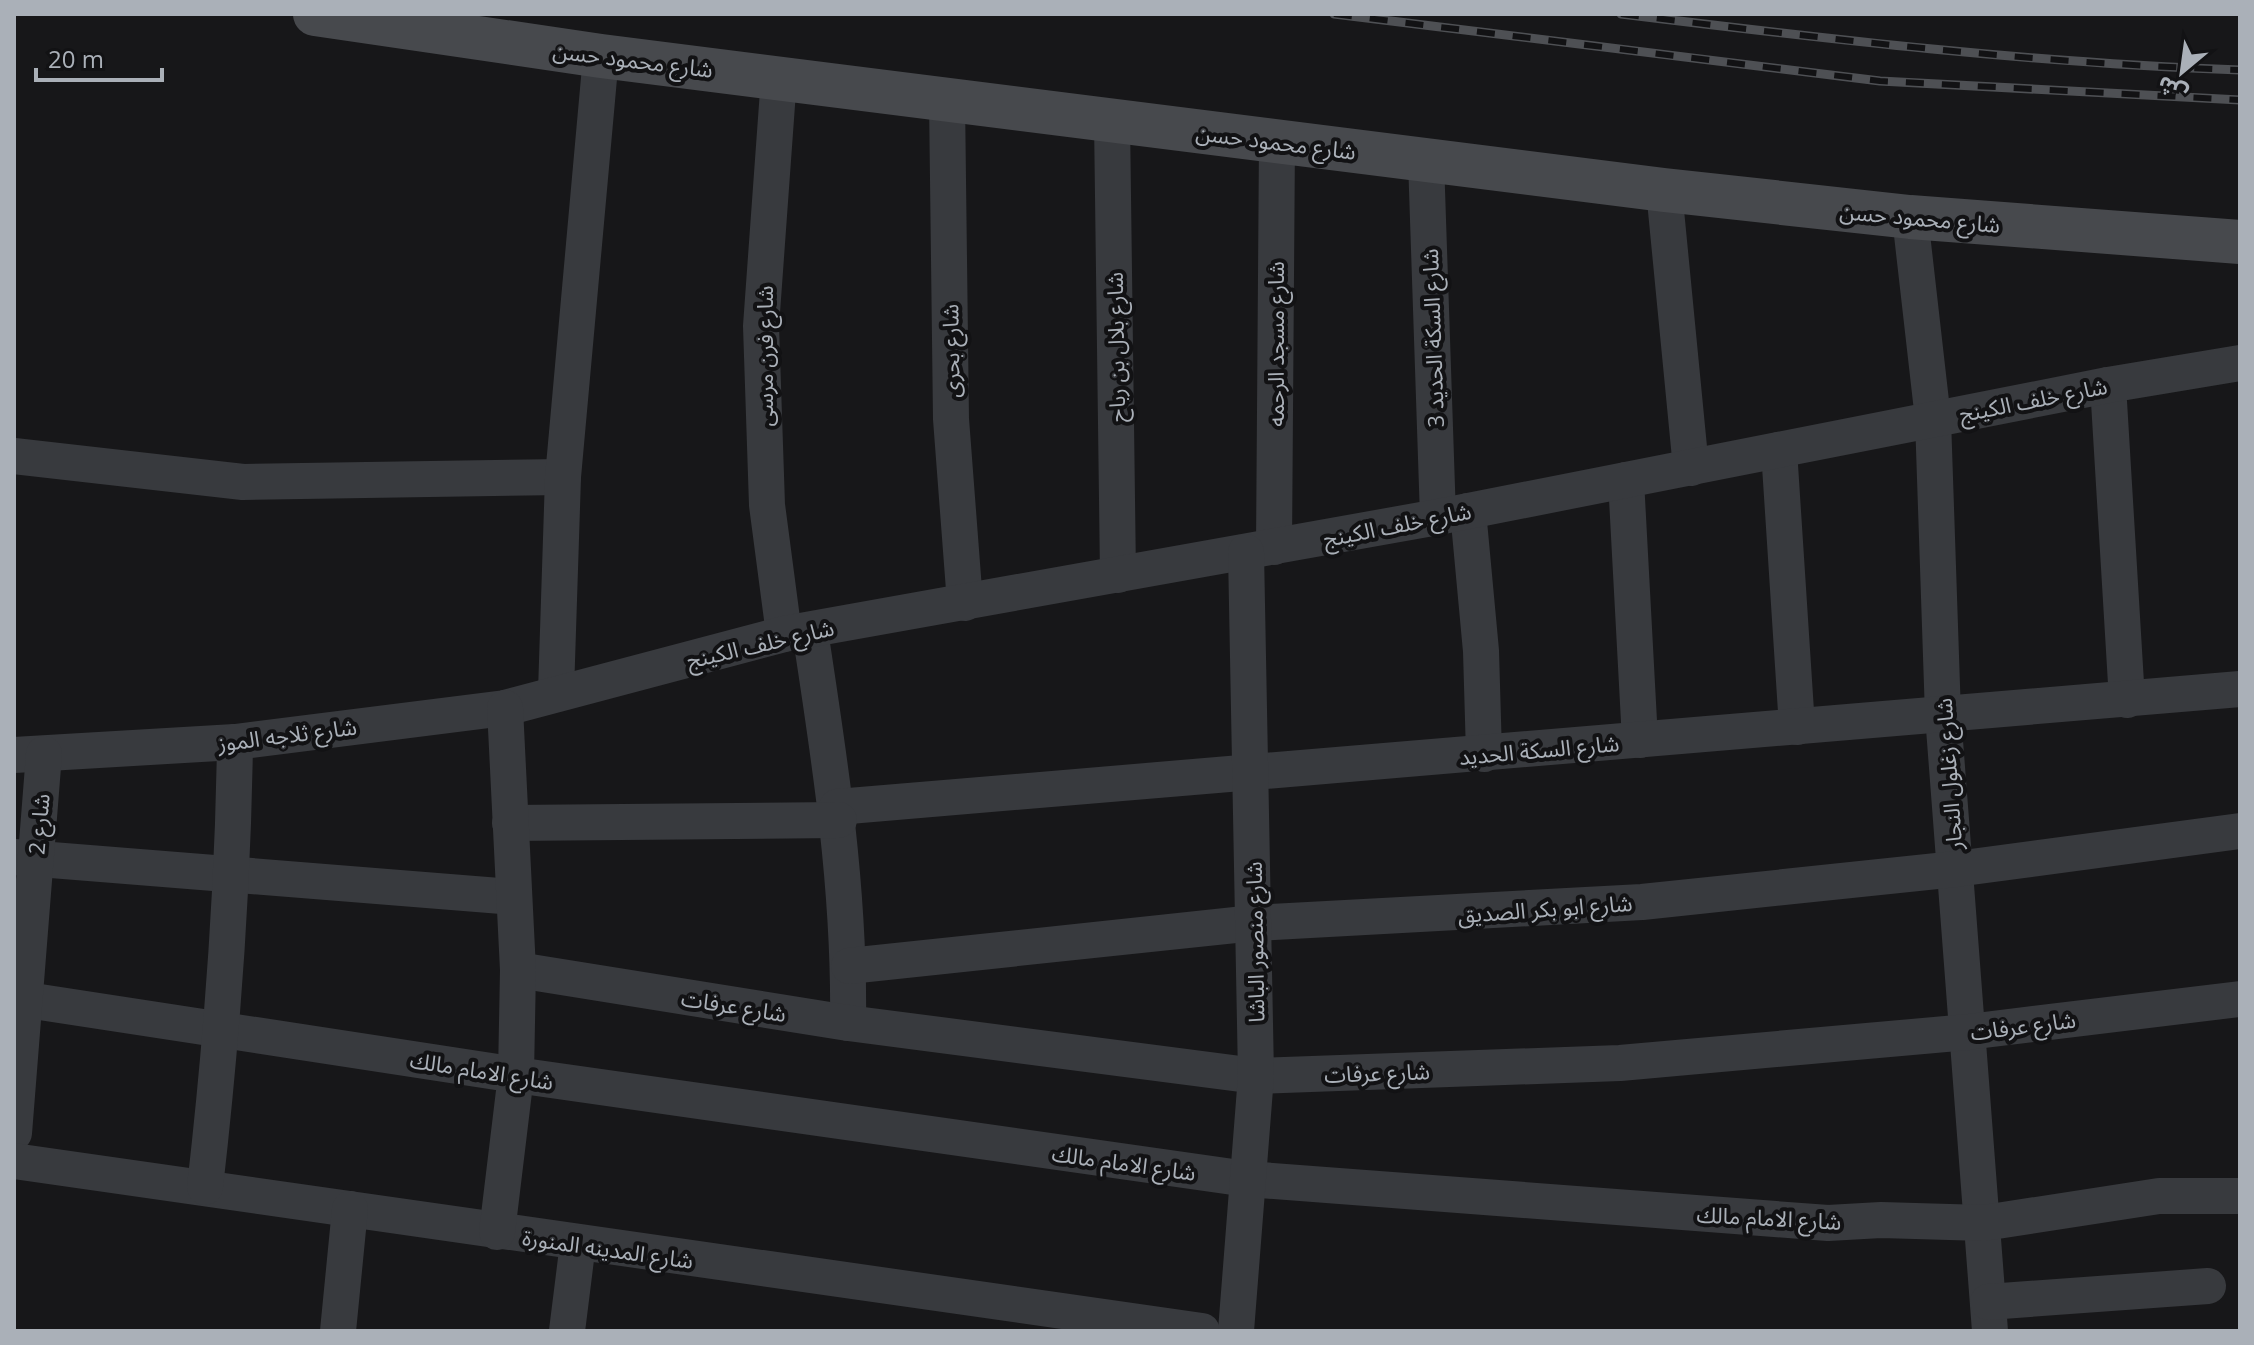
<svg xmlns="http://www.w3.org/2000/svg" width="2254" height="1345" font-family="'Open Sans','Noto Sans Arabic',sans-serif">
<rect width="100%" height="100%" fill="#171719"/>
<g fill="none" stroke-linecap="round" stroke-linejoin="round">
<!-- street -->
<g stroke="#383a3e" stroke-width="36">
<polyline points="779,77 761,326 767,505 784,634"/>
<polyline points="947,99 951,419 965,603"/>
<polyline points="1112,120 1118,575"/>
<polyline points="1426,160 1438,517"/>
<polyline points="1664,190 1691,468"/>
<polyline points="1910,217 1933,419 1943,715 1990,1331"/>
<polyline points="2108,385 2127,700"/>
<polyline points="1779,450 1797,727"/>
<polyline points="14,456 243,482 563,477"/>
<polyline points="1626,480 1640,740"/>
<polyline points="1468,511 1481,651 1484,754"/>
<polyline points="1274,547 1277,140"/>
<path d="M 810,631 C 830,761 850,890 848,1023"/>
<polyline points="556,692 563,477 601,56"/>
<polyline points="14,755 235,742 505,708 784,634 1438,517 2108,385 2240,363"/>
<polyline points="837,807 2240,689"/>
<polyline points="510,823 839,820"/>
<polyline points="14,857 513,897"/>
<polyline points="849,966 1254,923 1642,902 1956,869 2240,831"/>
<polyline points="518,970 848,1023 1256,1076 1620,1063 1968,1032 2240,999"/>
<polyline points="14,998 516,1075 1247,1179 1828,1223 1881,1220 1984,1223 2159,1196 2240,1196"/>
<polyline points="14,1133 44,754"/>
<polyline points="14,1161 1202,1331"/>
<path d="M 205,1187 C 222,1038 233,891 235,742"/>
<polyline points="497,1232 516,1075 518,970 505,708"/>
<polyline points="1988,1302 2208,1286"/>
<polyline points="338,1331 350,1209"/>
<polyline points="567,1331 578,1243"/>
<polyline points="1236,1331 1256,1076 1246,552"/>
</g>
<!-- secondary -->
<polyline stroke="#47494d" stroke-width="44" points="315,14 601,56 1664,190 1910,217 2240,242"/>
<!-- rail casing -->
<g stroke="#4e5054" stroke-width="9">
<g id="rail">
<polyline points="1334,14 1880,81 2240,100"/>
<path d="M 1621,14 C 1827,39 2032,63 2240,70"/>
</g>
</g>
<!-- rail -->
<use href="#rail" stroke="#121214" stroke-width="6" stroke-dasharray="18" stroke-linecap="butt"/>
</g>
<g text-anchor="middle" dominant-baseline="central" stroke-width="8" stroke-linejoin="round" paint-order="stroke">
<!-- street labels -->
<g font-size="22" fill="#aab0b8" stroke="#121214">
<text transform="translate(633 59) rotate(7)">شارع محمود حسن</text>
<text transform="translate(1276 141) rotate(7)">شارع محمود حسن</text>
<text transform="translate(1920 217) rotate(5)">شارع محمود حسن</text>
<text transform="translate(1432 338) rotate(-92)">شارع السكة الحديد 3</text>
<text transform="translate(1275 344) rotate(-90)">شارع مسجد الرحمه</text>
<text transform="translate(1115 347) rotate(-91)">شارع بلال بن رباح</text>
<text transform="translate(950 351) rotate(-91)">شارع بحرى</text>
<text transform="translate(764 356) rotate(-90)">شارع فرن مرسى</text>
<text transform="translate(2033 399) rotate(-11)">شارع خلف الكينج</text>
<text transform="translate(1397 524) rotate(-11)">شارع خلف الكينج</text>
<text transform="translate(760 643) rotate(-13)">شارع خلف الكينج</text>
<text transform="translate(287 734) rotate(-7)">شارع ثلاجه الموز</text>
<text transform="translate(1539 749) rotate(-5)">شارع السكة الحديد</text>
<text transform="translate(1948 774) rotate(-94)">شارع زغلول النجار</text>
<text transform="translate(38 824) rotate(-85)">شارع 2</text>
<text transform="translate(1545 908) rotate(-4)">شارع ابو بكر الصديق</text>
<text transform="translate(1254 942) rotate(-91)">شارع منصور الباشا</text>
<text transform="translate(734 1005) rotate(9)">شارع عرفات</text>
<text transform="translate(2023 1025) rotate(-7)">شارع عرفات</text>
<text transform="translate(482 1070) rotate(9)">شارع الامام مالك</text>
<text transform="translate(1377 1072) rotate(-2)">شارع عرفات</text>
<text transform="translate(1124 1162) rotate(8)">شارع الامام مالك</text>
<text transform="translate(1769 1217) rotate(3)">شارع الامام مالك</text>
<text transform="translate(608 1248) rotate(8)">شارع المدينه المنورة</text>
</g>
</g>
<!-- border -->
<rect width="2254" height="1345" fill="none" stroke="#aab0b8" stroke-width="32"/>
<!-- north arrow -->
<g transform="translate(2182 72) rotate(209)" stroke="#121214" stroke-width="6" paint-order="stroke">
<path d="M0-6L14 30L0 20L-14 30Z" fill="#aab0b8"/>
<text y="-12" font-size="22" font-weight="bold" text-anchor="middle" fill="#aab0b8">ش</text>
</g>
<!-- scale -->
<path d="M36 68v12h126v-12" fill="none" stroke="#aab0b8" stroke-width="4"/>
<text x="48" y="68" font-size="24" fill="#aab0b8" stroke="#121214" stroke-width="6" paint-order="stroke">20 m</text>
</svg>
